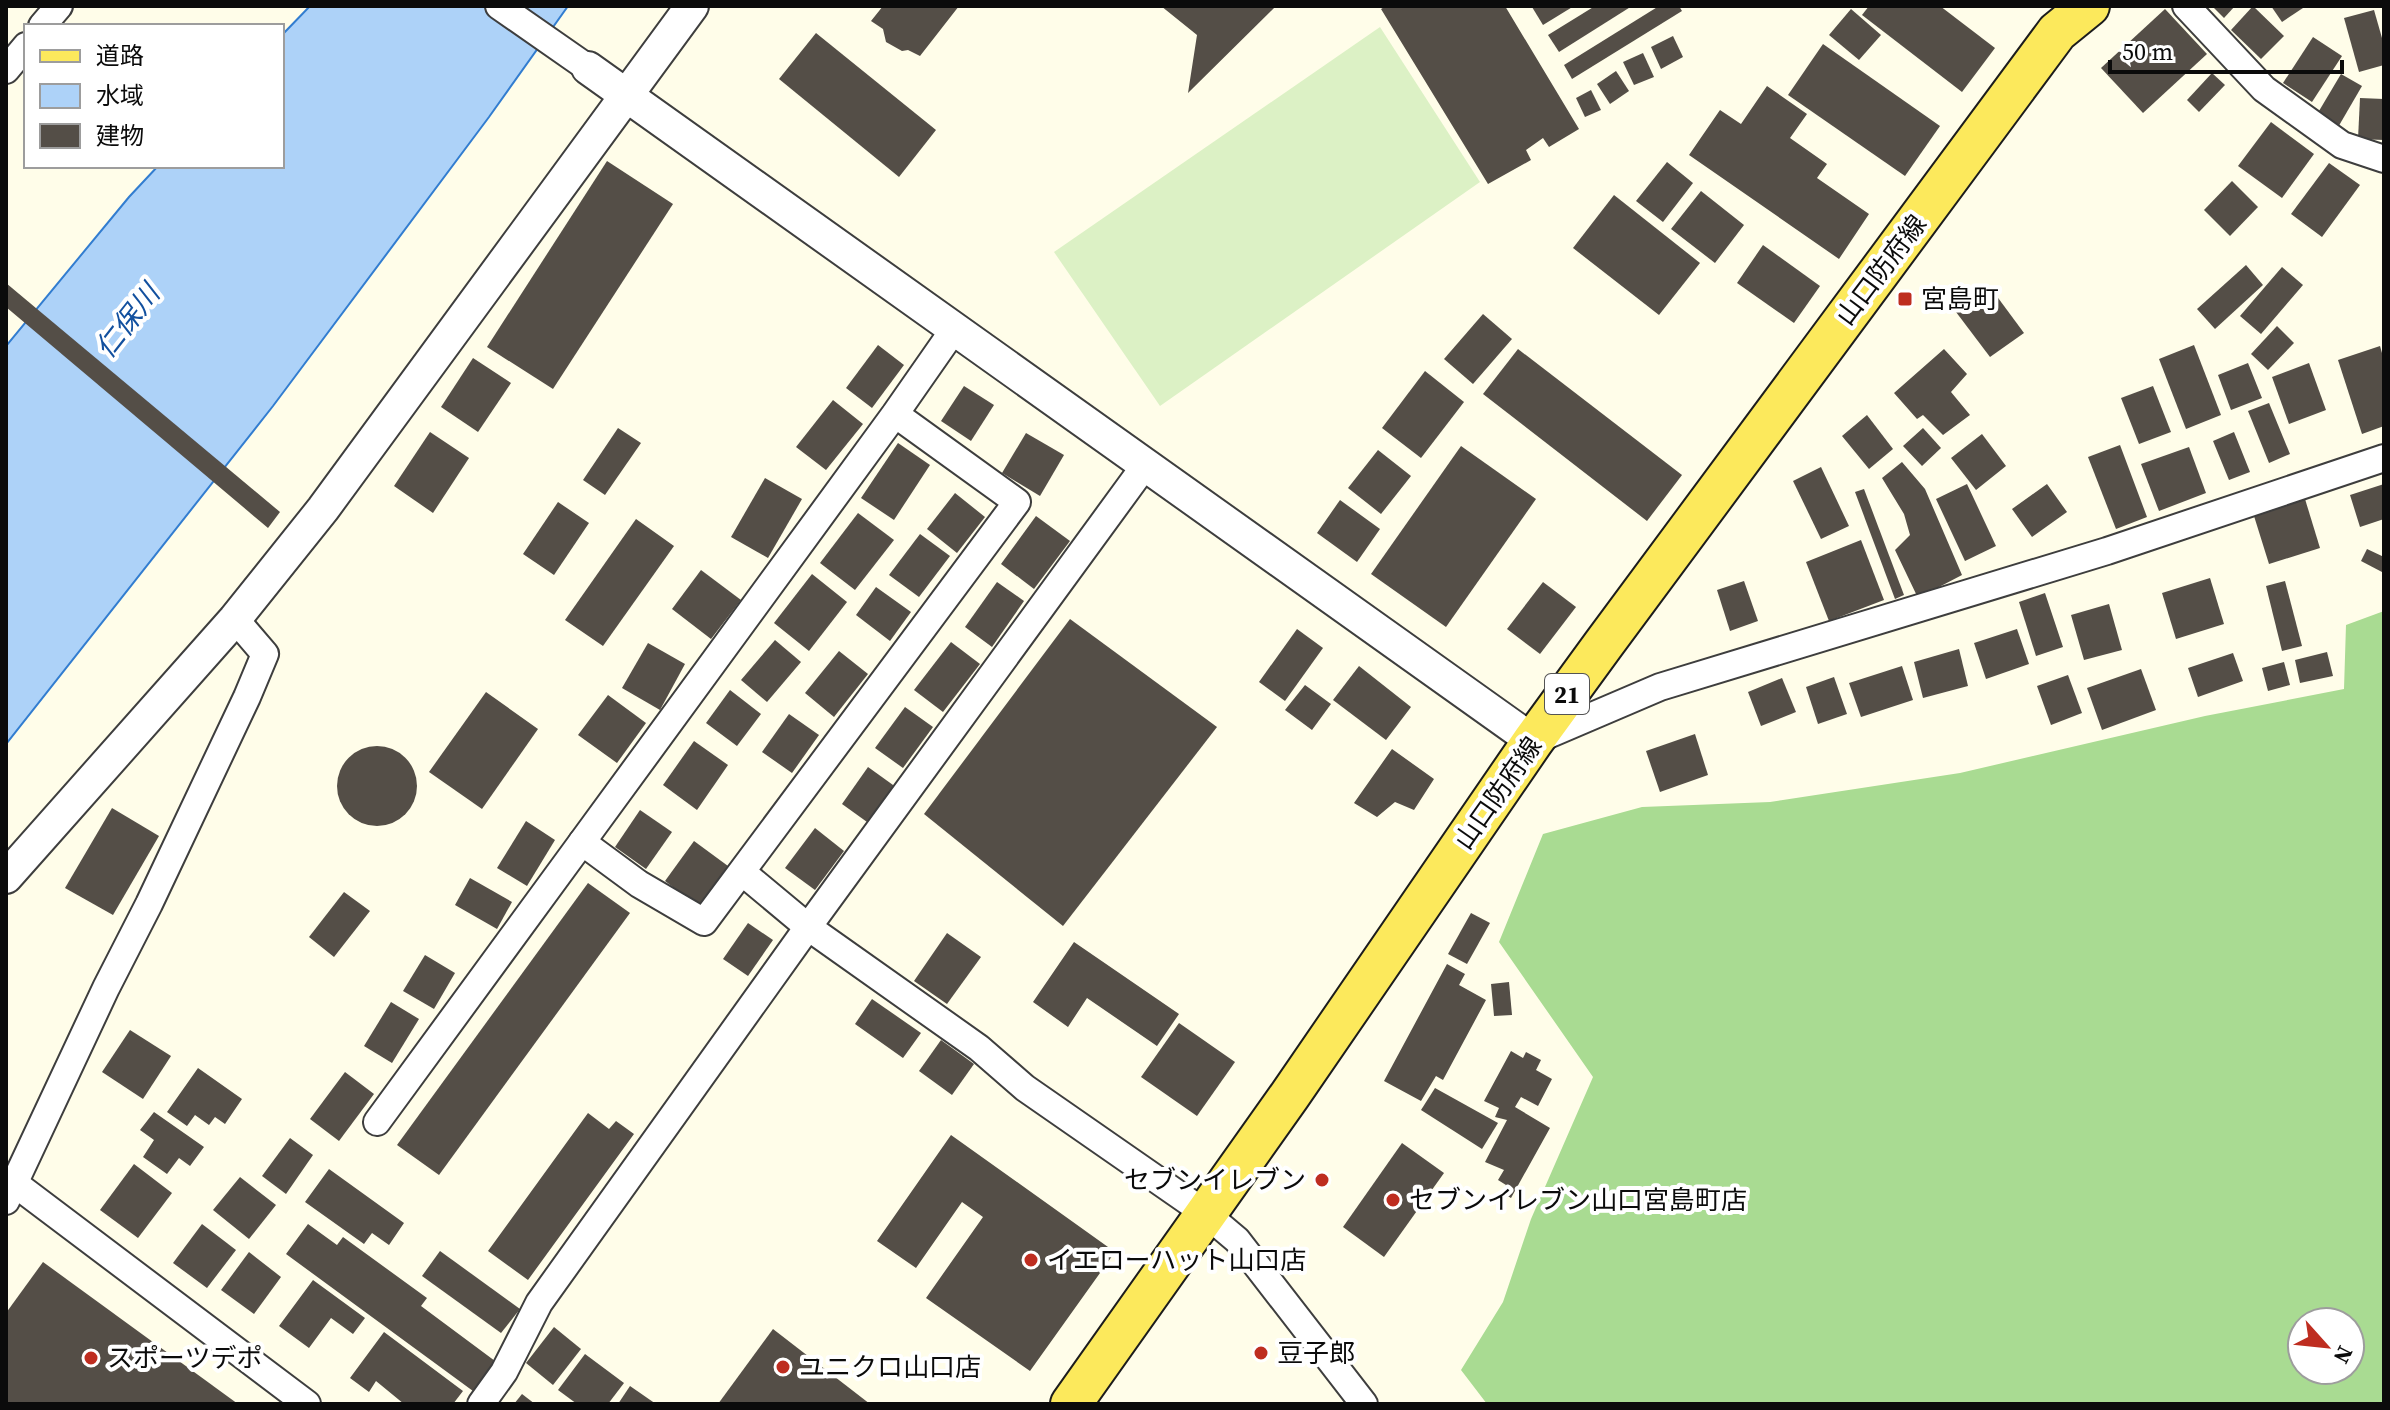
<svg xmlns="http://www.w3.org/2000/svg" width="2390" height="1410" font-family="'Source Serif 4','Noto Sans JP',serif">
<rect width="100%" height="100%" fill="#fffde9"/>
<!-- forest -->
<path fill="#a9db92" fill-rule="evenodd" d="M 2384,611 L 2384,1404 L 1487,1404 L 1461,1370 L 1503,1302 L 1531,1219 L 1593,1077 L 1499,942 L 1543,834 L 1642,807 L 1770,802 L 1960,773 L 2205,716 L 2344,689 L 2346,625 ZM 2302,1322 L 2350,1322 L 2350,1370 L 2302,1370 Z"/>
<!-- pitch -->
<polygon fill="#dcf1c5" points="1380,27 1480,182 1160,406 1054,252"/>
<!-- water -->
<polygon fill="#add2f8" stroke="#327dd0" stroke-width="2" points="310,6 568,6 489,117 273,406 6,744 6,346 129,197 158,166 282,166 282,35"/>
<!-- building -->
<g fill="#544e47">
<polygon points="883,6 959,6 920,56 908,50 902,51 886,42 883,29 871,21"/>
<polygon points="1161,6 1200,7 1276,6 1188,93 1197,35"/>
<polygon points="1386,6 1505,6 1579,129 1549,147 1543,138 1526,150 1531,160 1488,184 1381,9"/>
<polygon points="1535,6 1574,6 1543,25 1532,7"/>
<polygon points="1595,6 1632,6 1559,52 1548,35"/>
<polygon points="1659,6 1679,6 1682,11 1572,79 1564,65"/>
<polygon points="1869,6 1940,6 1995,48 1962,92 1862,15"/>
<polygon points="2212,6 2235,6 2224,18"/>
<polygon points="2253,6 2284,36 2261,59 2231,30"/>
<polygon points="2271,6 2306,6 2282,22"/>
<polygon points="1851,9 1881,35 1859,60 1829,35"/>
<polygon points="2165,9 2207,54 2143,113 2101,68"/>
<polygon points="2374,10 2384,45 2384,65 2359,72 2344,18"/>
<polygon points="816,33 936,130 899,177 779,79"/>
<polygon points="1673,36 1683,57 1661,69 1651,47"/>
<polygon points="2313,37 2342,56 2312,102 2283,83"/>
<polygon points="1823,44 1940,126 1905,176 1788,95"/>
<polygon points="1643,53 1654,77 1634,85 1623,62"/>
<polygon points="1616,71 1629,91 1610,104 1597,84"/>
<polygon points="2212,73 2225,85 2199,112 2187,100"/>
<polygon points="2341,74 2362,86 2337,129 2316,116"/>
<polygon points="1767,86 1807,114 1790,138 1827,164 1817,178 1869,214 1839,259 1689,155 1720,110 1741,124"/>
<polygon points="1591,90 1601,110 1585,117 1576,98"/>
<polygon points="2360,98 2384,99 2384,140 2358,139"/>
<polygon points="2271,122 2314,154 2282,198 2238,166"/>
<polygon points="607,161 673,204 553,389 487,347"/>
<polygon points="1667,162 1693,183 1663,222 1636,201"/>
<polygon points="2329,163 2360,185 2322,237 2291,214"/>
<polygon points="2232,181 2258,207 2230,236 2204,210"/>
<polygon points="1701,191 1744,225 1715,263 1671,229"/>
<polygon points="1614,195 1700,263 1659,315 1573,248"/>
<polygon points="1763,245 1820,286 1794,323 1737,283"/>
<polygon points="2246,265 2263,285 2215,329 2197,309"/>
<polygon points="2282,267 2303,285 2261,334 2240,316"/>
<polygon points="6,283 280,512 268,528 6,307"/>
<polygon points="1990,287 2024,333 1990,357 1956,312"/>
<polygon points="1483,314 1512,339 1473,384 1444,359"/>
<polygon points="2277,326 2294,343 2268,370 2251,354"/>
<polygon points="878,345 904,365 872,408 846,388"/>
<polygon points="2194,345 2221,415 2186,429 2159,359"/>
<polygon points="2380,346 2384,360 2384,426 2362,434 2338,360"/>
<polygon points="1518,349 1682,475 1647,521 1483,394"/>
<polygon points="1944,349 1967,374 1951,392 1970,415 1943,435 1923,415 1917,419 1894,393"/>
<polygon points="473,358 511,383 478,432 441,407"/>
<polygon points="2248,363 2262,398 2231,410 2218,375"/>
<polygon points="2309,363 2326,410 2289,424 2272,377"/>
<polygon points="1425,371 1464,402 1421,458 1382,428"/>
<polygon points="964,386 994,405 971,441 941,421"/>
<polygon points="2153,386 2171,432 2139,444 2121,398"/>
<polygon points="833,400 863,424 826,470 796,447"/>
<polygon points="2269,403 2290,454 2269,463 2248,411"/>
<polygon points="1867,415 1893,449 1869,469 1842,436"/>
<polygon points="618,428 641,443 605,495 583,480"/>
<polygon points="1923,428 1941,448 1922,466 1903,446"/>
<polygon points="430,432 469,458 433,513 394,486"/>
<polygon points="2234,432 2250,472 2229,480 2213,441"/>
<polygon points="1026,433 1064,455 1040,496 1002,473"/>
<polygon points="1982,434 2006,466 1976,490 1951,458"/>
<polygon points="898,443 930,465 894,520 861,498"/>
<polygon points="2120,445 2147,517 2116,529 2088,457"/>
<polygon points="1461,446 1536,499 1446,627 1371,574"/>
<polygon points="2189,447 2206,493 2159,511 2141,464"/>
<polygon points="1378,450 1411,476 1381,514 1348,488"/>
<polygon points="1902,462 1925,489 1962,575 1918,598 1895,550 1910,535 1904,514 1882,478"/>
<polygon points="1821,467 1849,526 1821,539 1793,481"/>
<polygon points="765,478 802,499 768,558 731,537"/>
<polygon points="1967,484 1996,546 1965,561 1936,499"/>
<polygon points="2047,484 2067,512 2032,537 2012,509"/>
<polygon points="2384,484 2384,519 2360,527 2350,495"/>
<polygon points="1864,489 1904,595 1895,599 1855,492"/>
<polygon points="955,493 985,517 957,553 927,529"/>
<polygon points="2305,499 2320,548 2269,564 2254,516"/>
<polygon points="1340,500 1380,529 1357,562 1317,533"/>
<polygon points="558,502 589,523 554,575 523,554"/>
<polygon points="858,513 894,540 855,590 820,563"/>
<polygon points="1036,516 1070,541 1034,589 1001,564"/>
<polygon points="636,519 674,546 603,646 565,620"/>
<polygon points="920,534 950,556 919,597 889,575"/>
<polygon points="1861,540 1884,600 1829,621 1806,562"/>
<polygon points="2367,549 2384,557 2382,572 2361,561"/>
<polygon points="701,570 741,600 711,639 672,609"/>
<polygon points="812,574 847,602 809,651 774,623"/>
<polygon points="2210,578 2224,624 2176,639 2162,593"/>
<polygon points="1744,581 1758,621 1730,631 1717,590"/>
<polygon points="2285,581 2302,646 2282,651 2266,586"/>
<polygon points="997,582 1024,601 992,647 965,627"/>
<polygon points="1543,582 1576,607 1540,654 1507,629"/>
<polygon points="876,587 911,612 890,641 856,615"/>
<polygon points="2045,593 2063,647 2036,656 2019,602"/>
<polygon points="2109,604 2122,650 2084,660 2071,615"/>
<polygon points="1070,619 1217,727 1063,926 924,814"/>
<polygon points="1297,629 1323,648 1285,701 1259,682"/>
<polygon points="2017,629 2029,664 1986,679 1974,643"/>
<polygon points="775,640 801,662 767,702 741,680"/>
<polygon points="951,642 980,664 943,712 914,690"/>
<polygon points="648,643 685,664 660,710 622,688"/>
<polygon points="1959,649 1968,686 1923,698 1914,662"/>
<polygon points="839,651 868,674 834,717 805,693"/>
<polygon points="2327,652 2333,676 2300,683 2295,660"/>
<polygon points="2233,653 2243,681 2198,697 2188,668"/>
<polygon points="2284,662 2290,685 2268,691 2262,668"/>
<polygon points="1359,666 1411,707 1386,740 1333,700"/>
<polygon points="1902,666 1913,700 1861,717 1849,683"/>
<polygon points="2141,669 2156,710 2102,730 2087,688"/>
<polygon points="2068,675 2082,713 2051,725 2037,686"/>
<polygon points="1834,677 1847,714 1818,724 1806,687"/>
<polygon points="1782,678 1796,712 1761,726 1748,692"/>
<polygon points="1305,685 1331,704 1312,730 1285,710"/>
<polygon points="730,690 761,714 737,746 706,723"/>
<polygon points="486,692 538,729 482,809 429,772"/>
<polygon points="608,695 646,723 617,763 578,735"/>
<polygon points="905,707 933,727 903,768 875,748"/>
<polygon points="789,714 819,735 792,773 762,752"/>
<polygon points="1695,734 1708,775 1660,792 1646,751"/>
<polygon points="694,741 728,765 697,810 663,785"/>
<circle cx="377" cy="786" r="40"/>
<polygon points="1392,749 1434,779 1414,810 1395,802 1377,817 1354,803"/>
<polygon points="868,767 900,790 874,827 842,804"/>
<polygon points="112,808 159,836 113,915 65,888"/>
<polygon points="640,810 672,832 646,869 615,847"/>
<polygon points="526,821 555,840 527,886 497,868"/>
<polygon points="815,828 844,851 815,890 785,868"/>
<polygon points="694,841 728,866 698,906 665,881"/>
<polygon points="470,878 512,902 497,929 455,905"/>
<polygon points="588,883 630,913 439,1175 397,1145"/>
<polygon points="344,892 370,911 334,957 309,937"/>
<polygon points="1471,913 1490,923 1467,964 1448,954"/>
<polygon points="748,923 773,940 748,976 723,959"/>
<polygon points="947,933 981,957 947,1004 914,981"/>
<polygon points="1074,942 1179,1014 1157,1046 1087,998 1068,1027 1033,1002"/>
<polygon points="425,955 455,973 434,1009 403,991"/>
<polygon points="1447,964 1465,974 1459,985 1486,1000 1443,1080 1436,1076 1421,1101 1384,1081"/>
<polygon points="1509,982 1512,1015 1494,1016 1491,984"/>
<polygon points="872,999 921,1033 903,1058 855,1024"/>
<polygon points="391,1002 419,1019 392,1063 364,1046"/>
<polygon points="1179,1023 1235,1062 1197,1116 1141,1077"/>
<polygon points="130,1030 171,1056 143,1099 102,1072"/>
<polygon points="941,1040 974,1064 952,1095 919,1071"/>
<polygon points="1511,1051 1523,1058 1526,1052 1541,1060 1536,1070 1552,1079 1538,1106 1521,1097 1515,1107 1550,1128 1511,1198 1502,1193 1506,1185 1498,1180 1504,1170 1485,1162 1507,1120 1495,1117 1499,1108 1484,1101"/>
<polygon points="198,1068 242,1099 225,1124 215,1117 209,1125 195,1115 187,1126 167,1112"/>
<polygon points="345,1072 374,1094 339,1141 310,1119"/>
<polygon points="1435,1088 1498,1123 1482,1149 1421,1110"/>
<polygon points="154,1112 204,1147 190,1166 179,1158 167,1174 143,1157 154,1140 140,1130"/>
<polygon points="588,1113 609,1129 616,1121 634,1134 528,1280 488,1251"/>
<polygon points="951,1135 1115,1252 1030,1371 926,1298 983,1217 962,1202 916,1268 877,1241"/>
<polygon points="290,1138 313,1155 286,1194 262,1176"/>
<polygon points="1402,1143 1444,1173 1384,1257 1343,1227"/>
<polygon points="134,1164 172,1193 138,1238 100,1210"/>
<polygon points="329,1169 404,1223 389,1245 372,1233 364,1244 305,1202"/>
<polygon points="240,1177 276,1205 249,1239 213,1210"/>
<polygon points="202,1224 236,1250 207,1288 173,1263"/>
<polygon points="308,1224 337,1245 343,1237 427,1298 421,1306 495,1361 473,1391 286,1254"/>
<polygon points="440,1251 520,1309 501,1333 422,1276"/>
<polygon points="249,1252 281,1277 254,1314 221,1290"/>
<polygon points="43,1262 238,1404 6,1404 6,1313"/>
<polygon points="313,1280 365,1318 353,1334 331,1318 309,1348 279,1326"/>
<polygon points="554,1327 581,1349 553,1385 526,1363"/>
<polygon points="773,1329 870,1404 718,1404"/>
<polygon points="384,1332 463,1391 453,1404 404,1404 376,1381 369,1392 350,1378"/>
<polygon points="585,1354 624,1383 608,1404 577,1404 558,1390"/>
<polygon points="630,1386 656,1404 618,1404"/>
<polygon points="522,1394 535,1404 514,1404"/>
</g>
<g fill="none" stroke-linecap="round" stroke-linejoin="round">
<!-- minor casing -->
<g stroke="#3e3e3e" stroke-width="30">
<g id="minor">
<polyline points="499,6 588,68"/>
<polyline points="2186,6 2264,89 2342,145 2384,159"/>
<polyline points="42,26 59,6"/>
<polyline points="6,70 26,46"/>
<polyline points="895,414 1017,502 704,922 639,884 582,842 895,414 955,328"/>
<polyline points="1536,740 1660,687 2107,551 2384,458"/>
<polyline points="742,872 808,927 979,1048 1025,1088 1205,1213 1237,1240 1364,1404"/>
<polyline points="377,1122 582,842"/>
<polyline points="14,1183 307,1404"/>
<polyline points="6,1201 106,988 149,904 247,697 265,654 235,619"/>
<polyline points="481,1404 504,1372 539,1303 808,927 1146,464"/>
</g>
</g>
<!-- tertiary casing -->
<g stroke="#3e3e3e" stroke-width="36">
<g id="tertiary">
<polyline points="588,68 1533,741"/>
<polyline points="6,877 235,619 323,509 692,6"/>
</g>
</g>
<!-- primary casing -->
<g stroke="#1c1c1c" stroke-width="44">
<polyline id="primary" points="1071,1404 1290,1095 1533,741 1603,645 2057,32 2089,6"/>
</g>
<!-- minor -->
<use href="#minor" stroke="#fff" stroke-width="26"/>
<!-- tertiary -->
<use href="#tertiary" stroke="#fff" stroke-width="32"/>
<!-- primary -->
<use href="#primary" stroke="#fce95c" stroke-width="40"/>
</g>
<!-- markers -->
<g fill="#be2d20" stroke="#fff" stroke-width="3">
<rect x="1897" y="291" width="16" height="16" rx="4"/>
<circle cx="1322" cy="1180" r="8"/>
<circle cx="1393" cy="1200" r="8"/>
<circle cx="1031" cy="1260" r="8"/>
<circle cx="1261" cy="1353" r="8"/>
<circle cx="91" cy="1358" r="8"/>
<circle cx="783" cy="1367" r="8"/>
</g>
<g text-anchor="middle" dominant-baseline="central" stroke-width="8" stroke-linejoin="round" paint-order="stroke">
<!-- shield labels -->
<rect fill="#fff" stroke="#545454" stroke-width="2" x="1545" y="674" width="44" height="40" rx="6"/>
<g font-size="24" font-weight="bold" fill="#0b0b0b">
<text x="1567" y="694">21</text>
</g>
<!-- street labels -->
<g font-size="26" fill="#0b0b0b" stroke="#fff">
<text transform="translate(1881 270) rotate(-53)">山口防府線</text>
<text transform="translate(1498 793) rotate(-55)">山口防府線</text>
</g>
<!-- poi labels -->
<g font-size="26" fill="#0b0b0b" stroke="#fff" text-anchor="start">
<text x="1921" y="299">宮島町</text>
<text x="1306" y="1180" text-anchor="end">セブンイレブン</text>
<text x="1409" y="1200">セブンイレブン山口宮島町店</text>
<text x="1047" y="1260">イエローハット山口店</text>
<text x="1277" y="1353">豆子郎</text>
<text x="107" y="1358">スポーツデポ</text>
<text x="799" y="1367">ユニクロ山口店</text>
</g>
<!-- water labels -->
<g font-size="28" font-style="italic" fill="#12509f" stroke="#fff">
<text transform="translate(127 321) rotate(-52)">仁保川</text>
</g>
</g>
<!-- border -->
<rect width="2390" height="1410" fill="none" stroke="#0b0b0b" stroke-width="16"/>
<!-- legend -->
<rect x="24" y="24" width="260" height="144" fill="#ffffff" stroke="#9d9d9d" stroke-width="2"/>
<rect x="40" y="50" width="40" height="12" fill="#fce95c" stroke="#9d9d9d" stroke-width="2"/>
<text x="96" y="64" font-size="24" fill="#0b0b0b">道路</text>
<rect x="40" y="84" width="40" height="24" fill="#add2f8" stroke="#9d9d9d" stroke-width="2"/>
<text x="96" y="104" font-size="24" fill="#0b0b0b">水域</text>
<rect x="40" y="124" width="40" height="24" fill="#544e47" stroke="#9d9d9d" stroke-width="2"/>
<text x="96" y="144" font-size="24" fill="#0b0b0b">建物</text>
<!-- north arrow -->
<g transform="translate(2326 1346) rotate(117)"><circle r="38" fill="#ffffff" stroke="#9d9d9d" stroke-width="2"/>
<path d="M0-6L14 30L0 20L-14 30Z" fill="#be2d20"/>
<text y="-12" font-size="22" font-weight="bold" text-anchor="middle" fill="#0b0b0b">N</text>
</g>
<!-- scale -->
<path d="M2110 60v12h232v-12" fill="none" stroke="#0b0b0b" stroke-width="4"/>
<text x="2122" y="60" font-size="24" fill="#0b0b0b" stroke="#ffffff" stroke-width="6" paint-order="stroke">50 m</text>
</svg>
